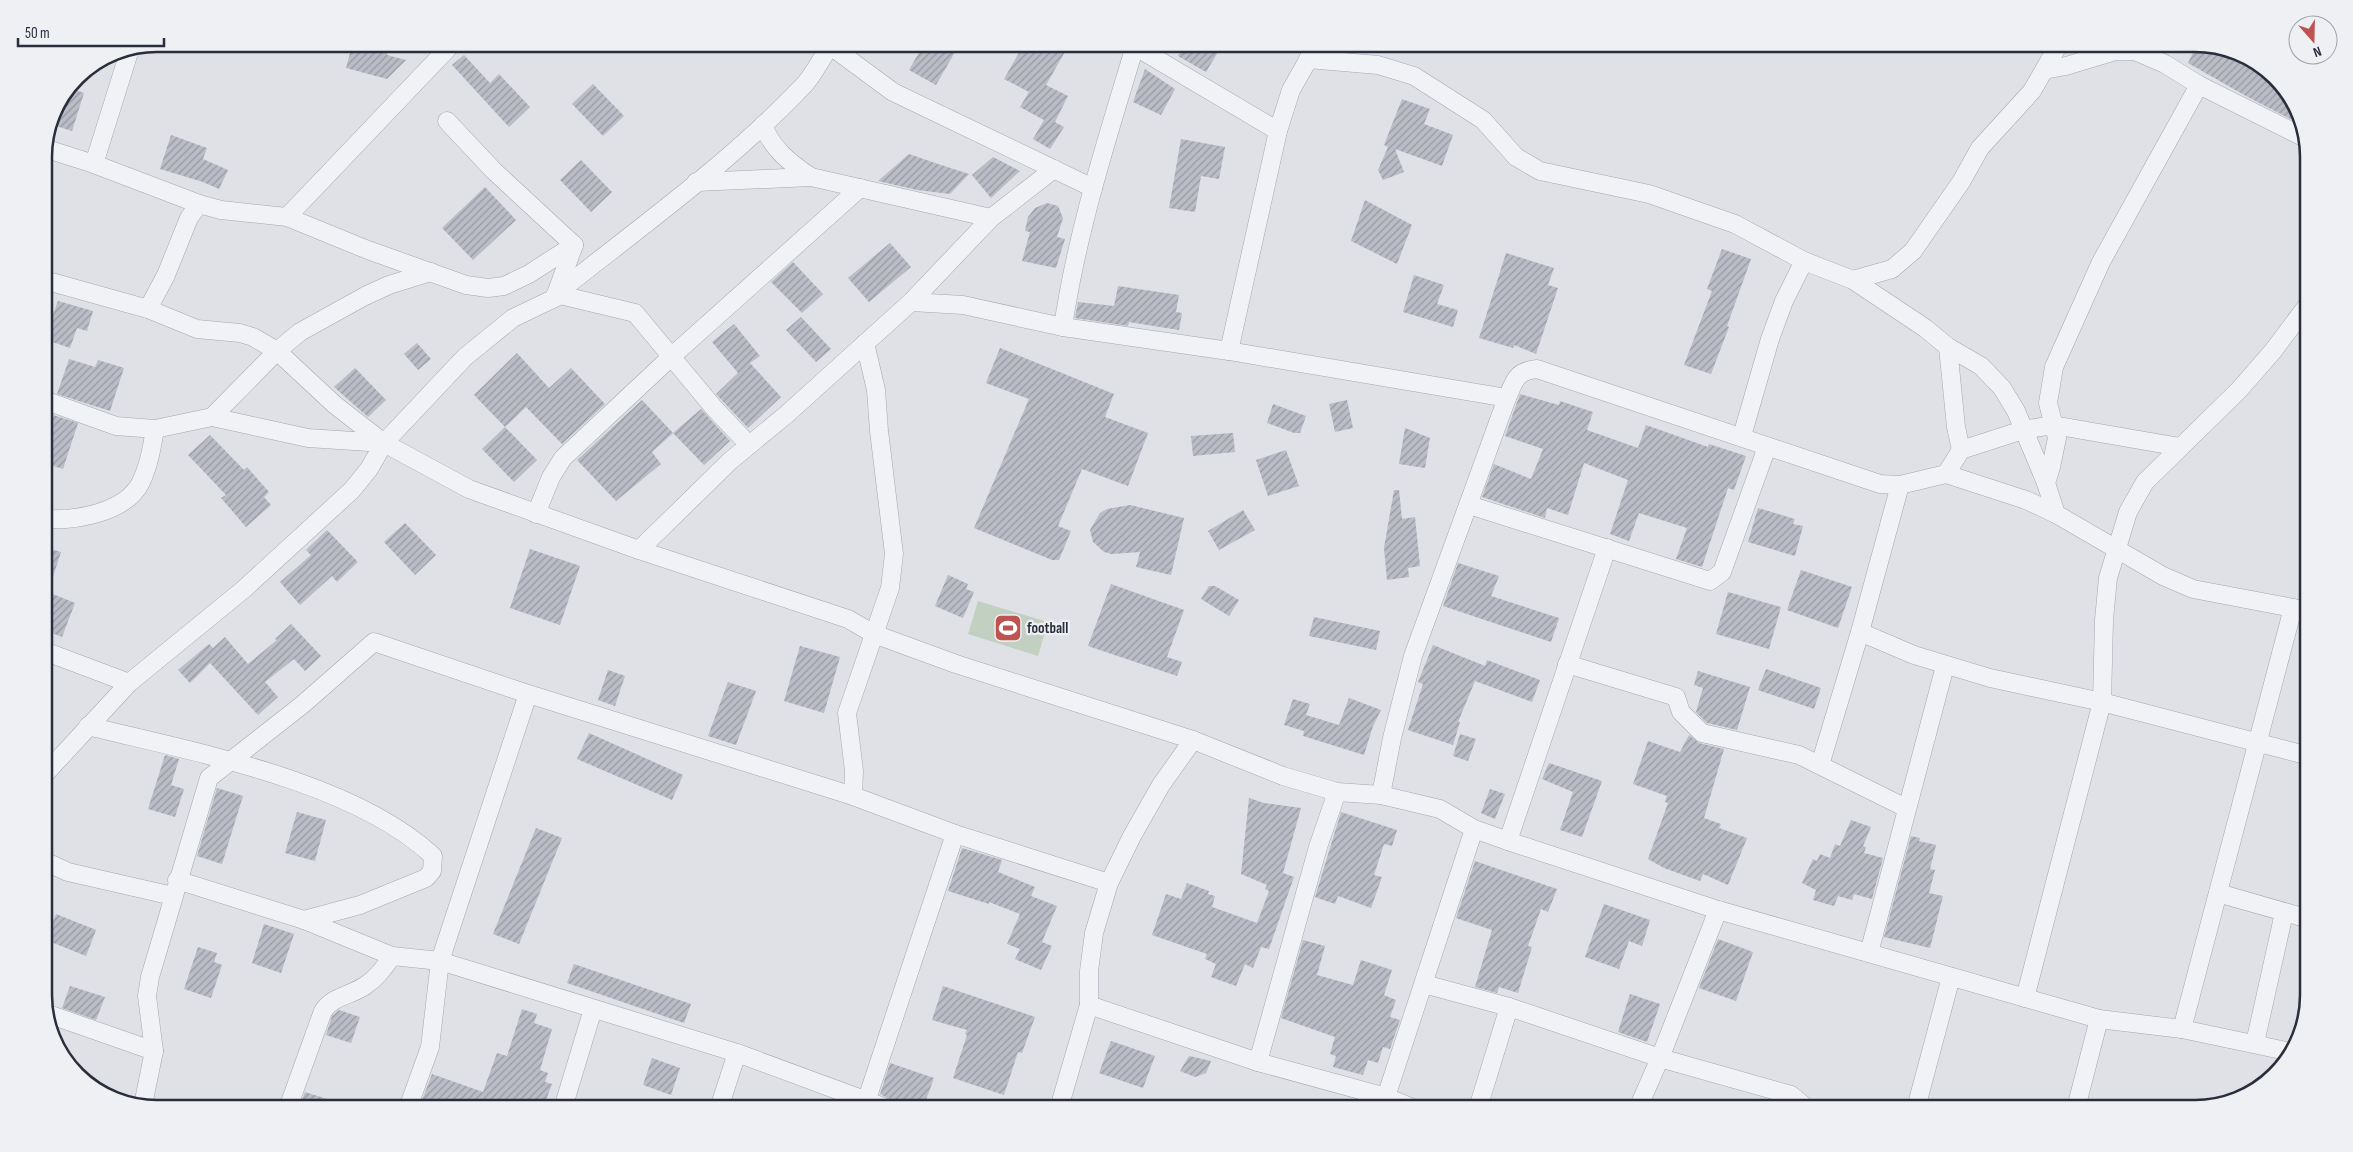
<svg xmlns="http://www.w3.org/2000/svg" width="2353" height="1152" font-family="'Sofia Sans Condensed',sans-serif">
<defs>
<pattern id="building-hatch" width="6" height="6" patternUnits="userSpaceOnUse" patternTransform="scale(1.25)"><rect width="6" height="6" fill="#babcc6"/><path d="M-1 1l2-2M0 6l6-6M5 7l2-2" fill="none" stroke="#9799a2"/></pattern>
</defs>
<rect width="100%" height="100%" fill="#dfe1e7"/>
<!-- pitch -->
<polygon fill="#c2d0c1" points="978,601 1048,622 1038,656 968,634"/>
<!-- building -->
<g fill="url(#building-hatch)">
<polygon points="361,44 390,44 387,55 406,60 387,79 346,68 352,46 360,49"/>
<polygon points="924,44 940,44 955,52 936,85 909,70"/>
<polygon points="1024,44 1055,44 1066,50 1046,85 1068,96 1055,122 1064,127 1050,149 1033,139 1044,120 1020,107 1029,92 1004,79"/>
<polygon points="1184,44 1203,44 1218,52 1206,72 1178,56"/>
<polygon points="2197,44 2246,55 2290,94 2300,124 2246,96 2188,63"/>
<polygon points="464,55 490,83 499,74 530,107 509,127 452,65"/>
<polygon points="1145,69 1175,89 1161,115 1133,102"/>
<polygon points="593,84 624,116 603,136 572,104"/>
<polygon points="70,88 84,93 72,131 50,124 52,114"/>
<polygon points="1402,99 1430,109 1424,124 1453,135 1442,166 1395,149 1404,172 1383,180 1378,170 1388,147 1384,145"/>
<polygon points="171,135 207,148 203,159 228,170 219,189 203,182 160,169"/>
<polygon points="1181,139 1225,147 1219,179 1201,176 1195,212 1169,208"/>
<polygon points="909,154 938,164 969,174 950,194 917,190 878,181"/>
<polygon points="993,157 1020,171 991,198 972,175"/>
<polygon points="581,160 612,192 591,212 560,180"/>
<polygon points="485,187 516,220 473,260 442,228"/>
<polygon points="1365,200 1412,225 1397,264 1351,241"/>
<polygon points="1047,203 1058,206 1063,218 1057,237 1065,239 1056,268 1022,261 1030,232 1025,231 1028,217 1035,208"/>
<polygon points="890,243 911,267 869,302 848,278"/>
<polygon points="1722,249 1751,259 1727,326 1729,327 1711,374 1684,365 1712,291 1707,289"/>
<polygon points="1506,253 1554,268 1548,285 1558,288 1536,354 1514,345 1513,348 1479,338"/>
<polygon points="793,262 823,294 802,313 771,282"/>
<polygon points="1414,275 1444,285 1437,304 1458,310 1453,327 1403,312"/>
<polygon points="1118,286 1179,295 1176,312 1182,313 1179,330 1129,322 1128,326 1075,318 1078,302 1114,306"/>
<polygon points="58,301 93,311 87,331 77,328 70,348 44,339"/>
<polygon points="801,317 831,349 816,362 786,330"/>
<polygon points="734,324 760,356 750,363 781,397 748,428 716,394 738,373 712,342"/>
<polygon points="417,343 431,359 418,370 404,354"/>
<polygon points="1000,348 1114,394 1105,417 1148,433 1128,486 1082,469 1058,526 1071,531 1059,560 1052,560 974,528 1029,399 986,383"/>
<polygon points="517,353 549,388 571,368 605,404 562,444 526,407 505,427 474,395"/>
<polygon points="69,359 95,367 98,360 124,368 110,411 57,394"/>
<polygon points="355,368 386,400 368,417 334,387"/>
<polygon points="1520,394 1559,405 1560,401 1593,412 1587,430 1638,448 1646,425 1708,447 1709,444 1746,456 1734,490 1728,488 1702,567 1676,559 1687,528 1639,513 1629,541 1610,534 1628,480 1584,463 1568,515 1547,508 1545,518 1482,497 1494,464 1531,479 1543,449 1505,436"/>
<polygon points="642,400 673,433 652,452 661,464 616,501 577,460"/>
<polygon points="1347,400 1353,428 1335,432 1329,404"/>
<polygon points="1273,404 1306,416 1300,433 1294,433 1267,423"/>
<polygon points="701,409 730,441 704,465 673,433"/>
<polygon points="50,414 78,423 63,469 44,463 44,415 49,417"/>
<polygon points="505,427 537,460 514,482 482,449"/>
<polygon points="1405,428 1430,438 1425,468 1399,464"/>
<polygon points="1233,433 1235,452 1193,456 1191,436"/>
<polygon points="210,435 244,470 247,467 269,492 264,497 271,505 246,527 221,498 226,495 188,455"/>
<polygon points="1286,450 1299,486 1268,496 1256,460"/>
<polygon points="1394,490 1399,490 1402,519 1415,517 1420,566 1408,568 1409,577 1387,580 1384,548"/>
<polygon points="1130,505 1184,518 1171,575 1136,567 1140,552 1112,554 1104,552 1093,542 1090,530 1100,513 1107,509"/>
<polygon points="1758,508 1795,519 1793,524 1803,526 1795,556 1748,542"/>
<polygon points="1243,510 1255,530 1219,550 1208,531"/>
<polygon points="405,523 436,555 415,575 384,542"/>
<polygon points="327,530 358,562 337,582 332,576 300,605 280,582 311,555 306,550"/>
<polygon points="44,547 61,552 48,592 75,603 62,637 44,630"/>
<polygon points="530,549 580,566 560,625 510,608"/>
<polygon points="1458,563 1499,576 1491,596 1559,618 1551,642 1443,606"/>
<polygon points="1801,570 1852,587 1838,628 1787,610"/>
<polygon points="948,575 968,584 966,589 974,592 963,618 935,606"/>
<polygon points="1111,584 1184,610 1167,657 1182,662 1177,676 1088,646"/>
<polygon points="1209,586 1215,586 1239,600 1229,616 1201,599"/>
<polygon points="1728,592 1781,607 1769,649 1716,634"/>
<polygon points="1314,617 1380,631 1376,650 1309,636"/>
<polygon points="291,624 321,656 305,671 294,659 265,682 278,697 258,715 210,663 190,683 178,670 209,644 213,648 225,637 248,664 277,640 275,639"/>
<polygon points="1433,645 1485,666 1487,660 1540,680 1532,702 1475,681 1458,722 1460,722 1453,745 1408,730 1423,684 1418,682"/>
<polygon points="800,646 840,657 824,713 784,701"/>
<polygon points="1766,669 1821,688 1814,709 1758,690"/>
<polygon points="608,670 625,676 615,706 598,700"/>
<polygon points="1698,671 1750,687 1737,730 1707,723 1696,712 1703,688 1694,685"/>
<polygon points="728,682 756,691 736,745 708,736"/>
<polygon points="1349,698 1381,710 1373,726 1364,755 1303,736 1304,731 1284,725 1293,699 1310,704 1306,715 1339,725"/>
<polygon points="589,733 683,775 672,800 577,759"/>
<polygon points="1460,734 1476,739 1468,761 1453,756"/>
<polygon points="1689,735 1699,743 1724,749 1704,818 1721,824 1719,828 1747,838 1728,885 1703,874 1700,881 1664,868 1648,859 1668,803 1665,802 1667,796 1633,784 1648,741 1680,752"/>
<polygon points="165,755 179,759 171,785 184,789 175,817 148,809"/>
<polygon points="1549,763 1602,781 1582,837 1560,830 1573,792 1542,779"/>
<polygon points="217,788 243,796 222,864 197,856"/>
<polygon points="1490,789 1505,794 1495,819 1481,813"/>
<polygon points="1249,798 1264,803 1301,808 1283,873 1294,877 1269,949 1261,947 1253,968 1245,964 1236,986 1211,977 1216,964 1205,959 1207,954 1152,935 1166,894 1181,899 1187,883 1209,891 1208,894 1215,896 1212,907 1257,923 1269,891 1265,889 1267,885 1241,874"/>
<polygon points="297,812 326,820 315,861 285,853"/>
<polygon points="1341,812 1397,830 1392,846 1384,844 1374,875 1382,877 1371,908 1338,896 1335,904 1315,897"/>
<polygon points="1851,820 1871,827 1863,846 1866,847 1864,853 1883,858 1872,899 1854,894 1852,900 1838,896 1834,906 1813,900 1816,890 1802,883 1813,859 1817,861 1820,854 1830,858 1835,844 1840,846"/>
<polygon points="536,828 562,838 519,944 493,934"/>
<polygon points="1911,836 1920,838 1919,841 1936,845 1930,869 1935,870 1929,893 1943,896 1930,948 1884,937"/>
<polygon points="962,848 1002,860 998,872 1035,887 1031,896 1057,906 1042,942 1052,946 1041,970 1015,959 1020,949 1007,944 1020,914 989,902 989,904 948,891"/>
<polygon points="1475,861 1557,889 1548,912 1541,909 1528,946 1532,947 1518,993 1499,987 1497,993 1475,987 1492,930 1456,918"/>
<polygon points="1604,904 1650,920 1642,946 1629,941 1619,969 1585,957"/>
<polygon points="56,914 96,930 86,956 46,940"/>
<polygon points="264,924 294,934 281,973 252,963"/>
<polygon points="1718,939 1753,952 1736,1001 1699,988"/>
<polygon points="1303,940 1325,946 1317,975 1353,985 1361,960 1392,970 1384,995 1396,1000 1390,1017 1400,1020 1390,1049 1383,1047 1378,1063 1368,1060 1363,1075 1333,1067 1336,1056 1330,1054 1335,1037 1281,1018"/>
<polygon points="198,947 217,953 214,962 222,965 211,998 184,989"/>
<polygon points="574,964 691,1004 684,1023 567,983"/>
<polygon points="70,986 105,997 96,1020 62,1008"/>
<polygon points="943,986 1035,1017 1022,1053 1018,1052 1004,1095 953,1078 967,1035 965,1034 967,1030 932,1020"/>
<polygon points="1630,994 1660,1004 1647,1042 1618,1032"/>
<polygon points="522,1009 537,1014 534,1023 552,1029 540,1070 548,1073 545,1082 552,1084 543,1108 419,1108 432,1074 483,1092 497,1053 507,1056"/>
<polygon points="339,1010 360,1017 351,1043 326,1035 332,1016"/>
<polygon points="1111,1041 1155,1056 1143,1088 1099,1073"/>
<polygon points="1189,1056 1211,1061 1206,1073 1195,1077 1180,1071"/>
<polygon points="652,1058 680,1068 671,1095 643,1085"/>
<polygon points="890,1063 934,1078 923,1108 907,1108 880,1094"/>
<polygon points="305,1092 346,1105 346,1108 299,1108"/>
</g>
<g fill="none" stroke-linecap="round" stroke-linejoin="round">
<!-- street casing -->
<g stroke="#a5a7b0" stroke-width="19">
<g id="street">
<polyline points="828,44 893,92 1093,188"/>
<polyline points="1131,44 1278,131"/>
<polyline points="1308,59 1378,65 1414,76 1483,120 1516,157 1540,171 1649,194 1735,224 1804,261 1853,280 1925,328 1948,347 1981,366 2002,388 2016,411 2046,483"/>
<polyline points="2044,70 2066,66 2116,51 2135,51 2165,64 2199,85 2305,138"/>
<path d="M 763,125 C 772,149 790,163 811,177"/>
<polyline points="44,148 94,164 199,204"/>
<polyline points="94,164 130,49"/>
<polyline points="696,182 811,177 991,218"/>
<polyline points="287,217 452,44"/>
<polyline points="44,280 148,309 166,275 189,218 199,204 221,210 287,217 368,250 466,285 488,288 504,286 529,274 574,245"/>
<polyline points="1853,280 1892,269 1913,251 1961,182 1980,148 2032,91 2059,44"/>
<path d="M 556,294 C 640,227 730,163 804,85 C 815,73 822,56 832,44"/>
<polyline points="556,294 635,313 714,408 749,445"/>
<polyline points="911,302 991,218 1054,169"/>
<path d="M 1063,327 C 1077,231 1107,139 1135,46"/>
<polyline points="1948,347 1956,427 1961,450"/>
<polyline points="1229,351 1278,131 1291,90 1317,44"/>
<polyline points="44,400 116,426 155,429 212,417 308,438 384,443 469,489 639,550 848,619 874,634 956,664 1193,740 1283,776 1337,792 1381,795 1440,809 1474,829 1508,841 1718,910 2099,1019 2182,1029 2291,1052"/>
<polyline points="212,417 277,351 300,332 365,296 389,285 431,272"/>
<polyline points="1742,436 1770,339 1784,301 1804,261"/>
<polyline points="384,443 465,357 513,318 557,297 556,294 574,245 494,171 447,121"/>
<polyline points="1946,474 1961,450 2023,430 2053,425 2180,447"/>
<polyline points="1469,505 1710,581 1722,572 1767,447"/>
<polyline points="536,514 551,477 563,458 671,357 860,188"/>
<polyline points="2056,514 2046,483 2051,467 2057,438 2048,403 2054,367 2101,262 2199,85"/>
<path d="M 44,519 C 75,521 126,513 141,482 C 149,465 152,447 155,429"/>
<polyline points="639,550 730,461 787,414 911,302 963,305 1063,327 1229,351 1507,398"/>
<polyline points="1860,632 1914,655 1990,678 2102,702 2309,756"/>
<polyline points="44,651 129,683"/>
<polyline points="1567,664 1676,697 1681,712 1702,733 1799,755 1906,808"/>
<path d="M 88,726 C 193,752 353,781 433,856 L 432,871 L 426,878 L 360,905 L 304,920"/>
<polyline points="1820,765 1860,632 1900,485"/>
<polyline points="44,775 129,683 244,589 352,490 369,469 384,443 335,405 277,351 253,337 240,333 197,329 148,309"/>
<path d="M 1381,795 L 1392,738 L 1413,656 L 1507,398 C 1515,380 1516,371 1537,369 L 1880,484 L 1900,485 L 1946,474 L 2026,500 L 2056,514 L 2163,576 L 2193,589 L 2309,611"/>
<polyline points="853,796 854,771 847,713 890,588 894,554 879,431 876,390 865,343"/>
<polyline points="1508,841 1607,548"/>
<polyline points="44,861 68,872 173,896"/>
<polyline points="177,880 304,920 392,956 440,961 737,1053 886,1108"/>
<polyline points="2218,893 2309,919"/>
<polyline points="1869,953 1945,666"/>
<polyline points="1424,984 1509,1007 1660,1058 1791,1095 1802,1104 1801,1108"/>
<polyline points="2025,998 2102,702 2104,620 2108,578 2128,512 2145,482 2239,390 2273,351 2309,303"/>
<polyline points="1089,1005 1258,1062 1386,1097 1413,1108"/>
<polyline points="48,1014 154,1051"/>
<polyline points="2182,1029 2293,608"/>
<polyline points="2255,1043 2284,913"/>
<polyline points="1258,1062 1318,847 1337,792"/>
<polyline points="1386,1097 1474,829"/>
<polyline points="143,1105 154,1051 147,996 150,977 209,778 302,705 374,642 522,692 853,796 955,834 1109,883"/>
<path d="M 288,1108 L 323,1011 C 334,995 351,996 366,985 C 377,978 385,967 392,956"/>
<polyline points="408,1108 430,1047 440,961 528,694"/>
<polyline points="563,1108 593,1009"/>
<polyline points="719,1108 737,1053"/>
<polyline points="864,1108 955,834"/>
<polyline points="1059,1108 1089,1005 1089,971 1094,933 1109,883 1132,836 1161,785 1193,740"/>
<polyline points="1478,1108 1509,1007"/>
<polyline points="1638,1108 1660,1058 1718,910"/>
<polyline points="1916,1108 1951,977"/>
<polyline points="2076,1108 2099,1019"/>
</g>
</g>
<!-- street -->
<use href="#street" stroke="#f1f2f5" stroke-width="18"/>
</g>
<!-- icons -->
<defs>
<g id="stadium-square" transform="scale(1.4375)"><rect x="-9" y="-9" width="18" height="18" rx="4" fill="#be5351" stroke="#eef0f4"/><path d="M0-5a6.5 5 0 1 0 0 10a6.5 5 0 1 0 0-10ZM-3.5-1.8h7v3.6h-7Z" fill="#fff"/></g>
</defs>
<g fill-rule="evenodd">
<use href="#stadium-square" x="1008" y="628"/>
</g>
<g text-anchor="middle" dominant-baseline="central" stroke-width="4.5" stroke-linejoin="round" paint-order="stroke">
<!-- poi labels -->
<g font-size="15" font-weight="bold" fill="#2a2d3c" stroke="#eef0f4" text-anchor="start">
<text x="1027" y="628">football</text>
</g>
</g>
<!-- crop -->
<path d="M0 0H2353V1152H0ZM157 52H2195A105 105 0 0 1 2300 157V995A105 105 0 0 1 2195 1100H157A105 105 0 0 1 52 995V157A105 105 0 0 1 157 52Z" fill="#eef0f4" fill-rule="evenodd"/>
<path fill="none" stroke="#2a2d3c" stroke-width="2.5" d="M157 52H2195A105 105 0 0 1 2300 157V995A105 105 0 0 1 2195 1100H157A105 105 0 0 1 52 995V157A105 105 0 0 1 157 52Z"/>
<!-- north arrow -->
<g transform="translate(2313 40) rotate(160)"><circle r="24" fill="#eef0f4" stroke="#a0a2aa"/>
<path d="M0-4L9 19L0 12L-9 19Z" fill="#be5351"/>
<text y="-8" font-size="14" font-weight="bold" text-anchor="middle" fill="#2a2d3c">N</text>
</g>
<!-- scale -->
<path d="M18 38v8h146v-8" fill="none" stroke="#2a2d3c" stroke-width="2.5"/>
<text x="25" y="38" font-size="15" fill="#2a2d3c" stroke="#eef0f4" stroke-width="4" paint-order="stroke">50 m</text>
</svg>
